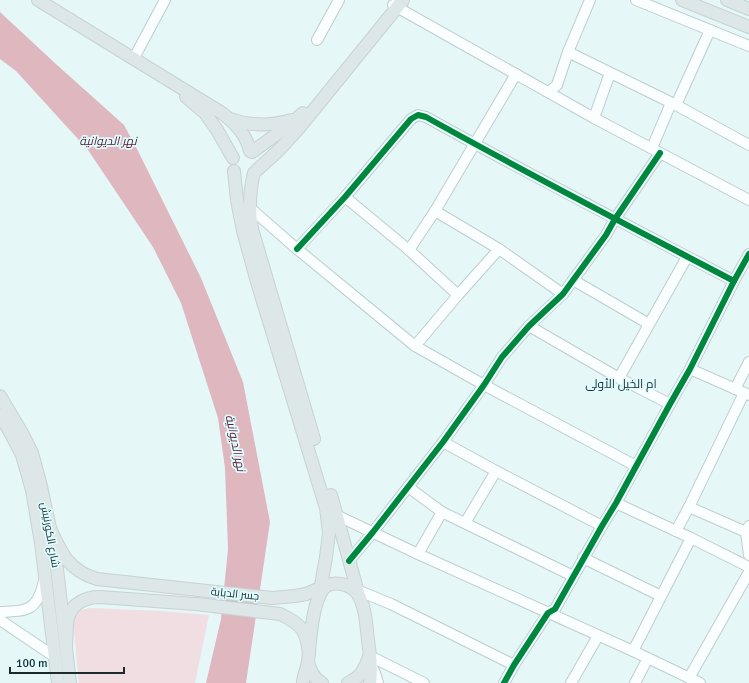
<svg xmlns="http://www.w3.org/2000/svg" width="749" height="683" font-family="Signika,Cairo,sans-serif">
<rect width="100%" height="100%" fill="#e6f7f8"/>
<!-- green -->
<path fill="#f0dee3" d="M 89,608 L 161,611 L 209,615 L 195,683 L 79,683 L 73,620 C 75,612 81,610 89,608 Z"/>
<!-- water -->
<polygon fill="#deb7bf" points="0,12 57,65 124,125 136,147 201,278 243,382 270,522 246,683 206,683 221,619 228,549 225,468 218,418 181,303 153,247 88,150 16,71 0,59"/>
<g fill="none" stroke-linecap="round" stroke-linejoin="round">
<!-- minor casing -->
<g stroke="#becdce" stroke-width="12">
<g id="minor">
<polyline points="636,0 749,46"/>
<polyline points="393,5 594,118 749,200"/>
<polyline points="317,40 339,0"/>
<polyline points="568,52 676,105 749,145"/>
<polyline points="134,58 165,0"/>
<polyline points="549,92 557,85 568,52 590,0"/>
<polyline points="676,105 710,30"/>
<polyline points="594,118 610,73"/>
<polyline points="652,148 671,103"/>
<polyline points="345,197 409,250 458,295"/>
<polyline points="249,207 297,249 415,346 484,385 636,466"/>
<polyline points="435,211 499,249 563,294"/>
<path d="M 297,249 L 345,197 L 411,119 L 418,115 L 426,117 C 528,174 631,227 734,281"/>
<polyline points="409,250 435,211 516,74"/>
<polyline points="573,280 649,324"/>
<polyline points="529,326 619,378 670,404"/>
<polyline points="415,346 458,295 499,249"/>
<polyline points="690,369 749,395"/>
<polyline points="619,378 687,257"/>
<polyline points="735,389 749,362"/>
<polyline points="443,442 496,471 602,526"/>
<polyline points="408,487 442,512 573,576"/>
<polyline points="616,503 691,538 749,567"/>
<polyline points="689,507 746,532"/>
<polyline points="336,515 418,554 633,651 700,683"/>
<polyline points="465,523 496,471"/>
<polyline points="749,526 746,532 749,555"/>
<polyline points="676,531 689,507 744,393"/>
<polyline points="418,554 442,512"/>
<polyline points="583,558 661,596"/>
<polyline points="349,561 373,532 443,442 484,385 502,357 529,326 563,294 606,235 615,219 660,153"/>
<polyline points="352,588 391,604 514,665"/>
<path d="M 0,612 C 28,611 37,611 44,581"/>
<polyline points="0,620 55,657"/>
<polyline points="633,651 691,538"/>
<polyline points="370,656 424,683"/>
<polyline points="372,666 376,676 378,683"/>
<polyline points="689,678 749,572"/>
<polyline points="504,683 514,665 548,613 555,609 602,526 616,503 670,404 690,369 734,281 749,254"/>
<polyline points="571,683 598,636"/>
<polyline points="635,683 648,658"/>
</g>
</g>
<!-- major casing -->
<g stroke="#c9d1d2" stroke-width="14">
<g id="major">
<path d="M 38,0 L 222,113 C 235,123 246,134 250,151"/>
<polyline points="682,0 749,27"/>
<polyline points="727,0 749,9"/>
<polyline points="186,97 205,113 217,130 233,158"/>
<path d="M 230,119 C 250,126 271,126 292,120"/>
<polyline points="252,152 292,123 303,113"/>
<polyline points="257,170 279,150 299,128 403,0"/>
<polyline points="234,171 237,200 243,231 257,282 326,508 329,533 326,557 319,597"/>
<path d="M 254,173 C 249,192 249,210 252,229 L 314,439"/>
<polyline points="0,396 22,433 32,453 40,482 55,551 70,683"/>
<polyline points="0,415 10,432 22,455 32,490 41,543 58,683"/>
<polyline points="331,495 359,596"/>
<path d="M 50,528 C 61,553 69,571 97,579 L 272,598 L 295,596 L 306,594 L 325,586"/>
<path d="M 66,644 C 67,636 66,627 68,618 C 72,603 86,597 100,597 L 196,604 L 280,614 C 301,624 307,630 309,654"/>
<path d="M 308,663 C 311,671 314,679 322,683"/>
<path d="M 303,683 C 303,676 307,669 308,662 C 310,644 312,601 324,588 C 328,584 335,583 341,584 C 348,585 353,588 357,593 C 366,606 366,625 368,640 C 370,655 372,668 370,683"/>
<path d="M 348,683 C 361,677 364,670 369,657"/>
</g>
</g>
<!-- minor -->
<use href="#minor" stroke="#fbfefe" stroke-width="10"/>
<!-- major -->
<use href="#major" stroke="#dde7e8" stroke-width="12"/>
<!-- cycleway casing -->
<g stroke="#dffdff" stroke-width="8">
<g id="cycleway">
<path d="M 297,249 L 345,197 L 411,119 L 418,115 L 426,117 C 528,174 631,227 734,281"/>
<polyline points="349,561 373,532 443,442 484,385 502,357 529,326 563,294 606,235 615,219 660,153"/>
<polyline points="504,683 514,665 548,613 555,609 602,526 616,503 670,404 690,369 734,281 749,254"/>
</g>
</g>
<!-- cycleway -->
<use href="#cycleway" stroke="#00873e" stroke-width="6"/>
</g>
<g text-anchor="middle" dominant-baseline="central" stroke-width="3.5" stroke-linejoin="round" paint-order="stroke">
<!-- street labels -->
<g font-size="11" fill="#1c2a2b" stroke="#dffdff">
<text transform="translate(50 535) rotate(80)">شارع الكورنيش</text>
<text transform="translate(235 594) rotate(6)">جسر الدبابة</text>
</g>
<!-- water labels -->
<g font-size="12" font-style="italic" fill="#631a2e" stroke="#dffdff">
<text x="108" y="141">نهر الديوانية</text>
<text transform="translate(235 443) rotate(78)">نهر الديوانية</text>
</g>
<!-- neighbourhood labels -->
<g font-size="12" fill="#1c2a2b" stroke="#dffdff">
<text x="621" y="384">ام الخيل الأولى</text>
</g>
</g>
<!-- scale -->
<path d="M10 667v6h114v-6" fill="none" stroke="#1c2a2b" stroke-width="2"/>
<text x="16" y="667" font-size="12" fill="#1c2a2b" stroke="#dffdff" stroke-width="3" paint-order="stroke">100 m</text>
</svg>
